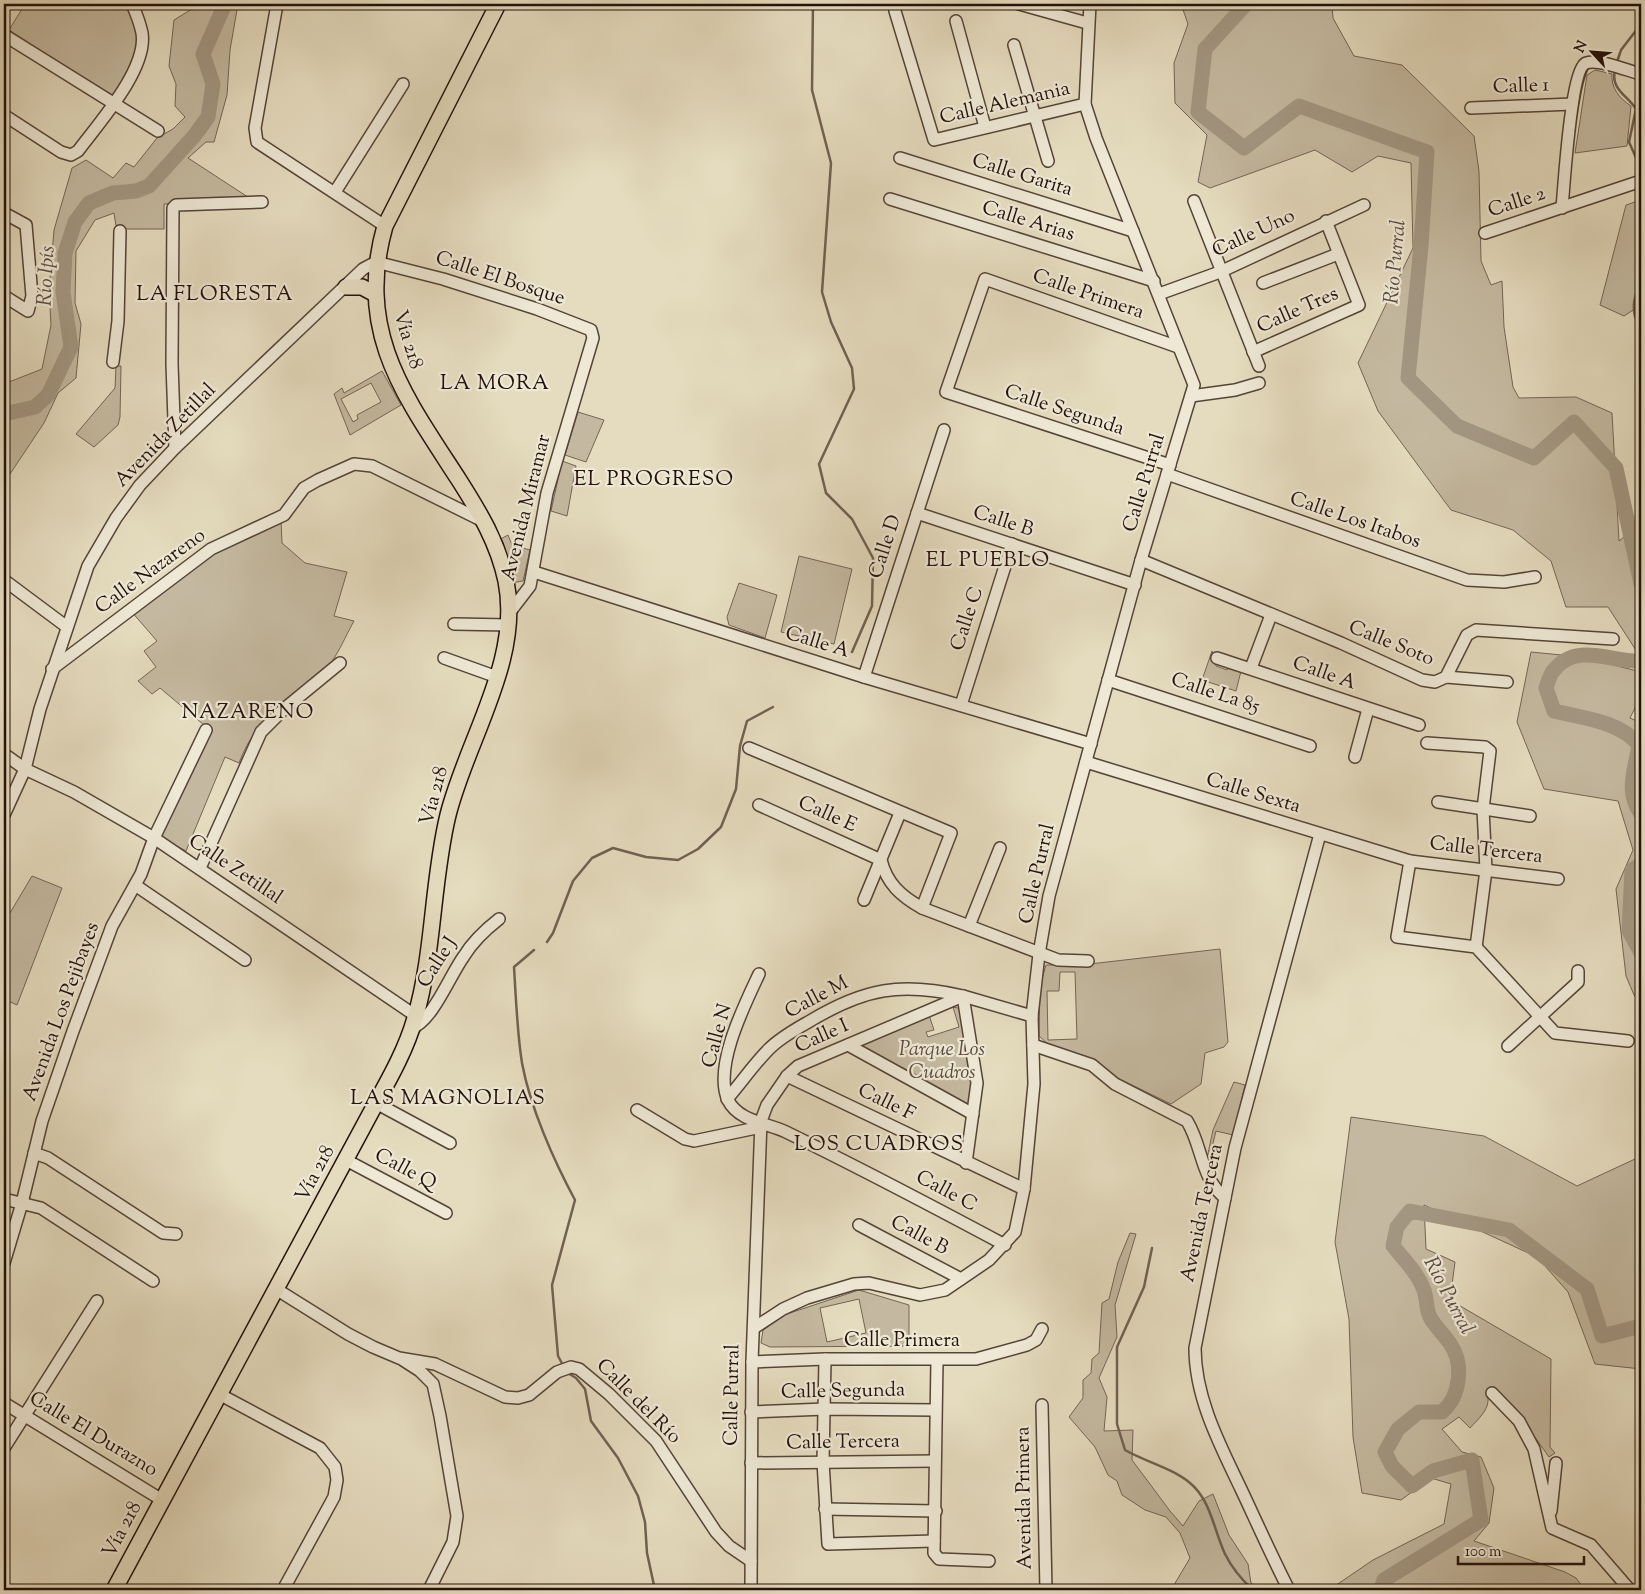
<svg xmlns="http://www.w3.org/2000/svg" width="1645" height="1594" font-family="'Sorts Mill Goudy',serif">
<rect width="100%" height="100%" fill="#e5dcbf"/>
<filter id="stains"><feTurbulence type="fractalNoise" baseFrequency=".004" numOctaves="4"/><feColorMatrix values="0 0 0 0 .2 0 0 0 0 .09 0 0 0 0 .02 0 0 0 .5 -.17"/></filter>
<radialGradient id="worn" r=".72"><stop offset=".6" stop-color="#630" stop-opacity="0"/><stop offset="1" stop-color="#630" stop-opacity=".3"/></radialGradient>
<!-- green -->
<g fill="#c4b9a0" stroke="#746556" fill-rule="evenodd">
<path d="M 25,4 L 127,4 C 147,43 134,64 112,97 L 9,30 Z"/>
<polygon points="200,4 238,4 230,50 227,95 214,142 206,142 188,158 254,201 164,204 164,229 119,229 116,226 114,213 95,220 76,251 75,303 81,324 76,378 58,393 44,423 4,483 4,384 42,369 51,325 49,291 54,230 72,168 86,160 113,178 126,163 134,167 157,138 173,129 185,117 175,106 176,84 169,66 174,20"/>
<polygon points="1181,4 1332,4 1333,18 1354,56 1402,65 1474,136 1479,171 1481,261 1491,285 1502,281 1504,327 1513,387 1519,398 1576,397 1612,413 1619,541 1641,523 1641,658 1608,607 1566,607 1551,561 1513,530 1451,510 1378,411 1358,363 1413,248 1411,163 1378,156 1352,172 1315,150 1210,188 1198,182 1207,135 1175,103 1174,63 1188,24"/>
<path d="M 1595,70 L 1612,74 C 1611,88 1619,98 1631,106 L 1627,146 L 1575,153 L 1587,75 Z"/>
<polygon points="1641,200 1641,305 1624,316 1600,305 1626,205"/>
<polygon points="116,366 121,366 120,417 118,425 94,447 76,434 115,388"/>
<path d="M 382,371 L 401,405 L 350,435 L 334,394 L 342,388 L 344,393 ZM 371,383 L 381,402 L 357,415 L 358,419 L 353,422 L 341,399 Z"/>
<polygon points="578,412 604,420 586,462 565,455"/>
<polygon points="562,461 576,466 567,516 551,511"/>
<path d="M 281,520 L 282,543 L 305,563 L 347,572 L 334,616 L 354,621 C 346,635 338,655 327,668 C 294,704 258,711 239,763 L 225,757 L 186,851 L 158,836 L 210,730 L 160,688 L 152,694 L 138,681 L 156,667 L 144,651 L 157,641 L 131,611 L 192,565 Z"/>
<polygon points="508,535 512,545 530,550 523,581 511,583 497,541"/>
<polygon points="799,556 852,569 834,644 781,632"/>
<polygon points="739,583 777,595 765,638 729,625 727,617"/>
<polygon points="1212,651 1216,666 1227,670 1230,667 1241,671 1236,691 1202,680"/>
<polygon points="1531,652 1582,657 1641,672 1641,696 1630,718 1641,723 1641,758 1636,765 1641,788 1641,1004 1634,995 1626,976 1616,889 1633,850 1618,801 1544,789 1517,722"/>
<polygon points="32,876 62,888 17,1005 4,999 4,923"/>
<path d="M 1220,949 L 1228,1042 L 1224,1047 L 1205,1053 L 1201,1084 L 1171,1104 L 1048,1044 L 1039,1036 L 1040,986 L 1046,965 L 1081,965 ZM 1060,972 L 1075,972 L 1077,1039 L 1048,1040 L 1047,991 L 1059,991 Z"/>
<polygon points="953,1007 962,1009 974,1082 970,1108 861,1046 929,1015 934,1030 926,1032 928,1037 959,1027"/>
<polygon points="1234,1082 1245,1085 1233,1135 1216,1131 1208,1164 1206,1163 1213,1130"/>
<path d="M 1351,1117 L 1484,1136 L 1577,1186 L 1635,1159 L 1641,1161 L 1641,1369 L 1595,1364 L 1568,1292 L 1537,1257 L 1424,1205 L 1426,1249 L 1455,1262 L 1450,1300 L 1551,1359 L 1550,1447 L 1555,1453 L 1549,1457 L 1522,1419 L 1487,1394 C 1492,1408 1478,1419 1470,1428 L 1459,1417 L 1442,1429 L 1462,1452 L 1481,1457 L 1494,1488 L 1489,1523 L 1474,1541 L 1565,1572 L 1576,1578 L 1585,1590 L 1329,1590 L 1373,1560 L 1444,1524 L 1451,1484 L 1431,1478 L 1401,1500 L 1362,1493 L 1353,1437 L 1349,1319 L 1335,1242 Z"/>
<polygon points="1130,1233 1136,1234 1115,1305 1117,1337 1099,1378 1107,1397 1104,1431 1133,1430 1132,1460 1170,1511 1183,1526 1199,1501 1213,1494 1229,1535 1248,1564 1251,1583 1261,1590 1171,1590 1190,1558 1180,1533 1166,1517 1145,1510 1122,1495 1117,1481 1108,1475 1095,1447 1069,1417 1083,1398 1083,1380 1091,1373 1092,1359 1099,1353 1102,1303 1109,1299 1118,1262"/>
<path d="M 859,1290 L 909,1305 L 909,1346 L 770,1347 L 761,1343 L 763,1330 L 784,1315 ZM 859,1299 L 866,1333 L 827,1342 L 820,1308 Z"/>
</g>
<g fill="none" stroke-linecap="round" stroke-linejoin="round">
<!-- stream -->
<g stroke="#706152" stroke-width="2.5">
<polyline points="813,4 812,90 831,163 822,292 831,322 852,368 854,389 819,464 826,493 852,519 873,558 872,606 852,652"/>
<polyline points="1617,62 1621,50 1641,24"/>
<path d="M 1615,70 C 1610,89 1628,96 1636,109 L 1629,142 L 1641,169"/>
<path d="M 1641,281 C 1634,297 1629,313 1641,328"/>
<polyline points="547,942 553,933 573,881 592,858 613,848 646,857 678,860 698,849 721,827 736,789 740,746 747,721 773,707"/>
<path d="M 534,950 L 514,967 C 516,998 517,1032 522,1063 C 530,1107 554,1161 575,1200 L 552,1285 L 558,1356 L 564,1367"/>
<path d="M 1152,1248 L 1144,1287 L 1117,1347 L 1117,1424 L 1125,1450 C 1146,1462 1172,1468 1190,1483 C 1211,1500 1214,1531 1225,1554 C 1232,1568 1242,1580 1253,1590"/>
<polyline points="566,1372 576,1378 585,1389 591,1421 618,1458 638,1496 645,1522 647,1553 655,1590"/>
</g>
<!-- river -->
<g stroke="#a39782" stroke-width="15">
<polyline points="1246,4 1205,49 1198,112 1244,148 1299,106 1427,152 1421,246 1408,378 1457,426 1534,458 1574,422 1616,468 1641,584"/>
<polyline points="4,414 35,407 48,395 71,347 63,292 65,253 75,222 89,203 113,193 136,191 149,186 195,135 208,117 213,84 203,54 225,4"/>
<path d="M 1641,661 C 1613,663 1577,641 1554,670 C 1550,674 1548,682 1546,688 L 1554,711 C 1582,718 1620,721 1639,745 C 1635,770 1625,792 1641,814"/>
<polyline points="1641,864 1632,870 1629,931 1641,953"/>
<path d="M 1381,1590 L 1384,1580 L 1481,1520 L 1472,1460 L 1433,1471 L 1412,1486 L 1392,1466 L 1385,1452 L 1398,1429 L 1419,1412 L 1442,1412 C 1460,1397 1464,1365 1451,1345 C 1445,1335 1435,1327 1430,1317 C 1426,1309 1427,1299 1424,1290 C 1418,1274 1404,1259 1393,1246 L 1397,1227 L 1410,1211 L 1509,1230 L 1587,1289 L 1602,1336 L 1641,1326"/>
</g>
<!-- minor casing -->
<g stroke="#544438" stroke-width="14">
<g id="minor">
<polyline points="1019,4 1087,23"/>
<polyline points="276,10 255,128 257,142 385,226"/>
<polyline points="895,11 934,140 1085,104"/>
<polyline points="956,21 985,127"/>
<polyline points="4,35 158,131"/>
<polyline points="1014,45 1048,161"/>
<polyline points="1471,108 1572,104"/>
<path d="M 4,115 L 61,152 L 71,155 L 78,151 C 98,124 148,69 142,33 C 140,23 136,13 132,4"/>
<polyline points="900,158 1133,231"/>
<polyline points="335,192 403,84"/>
<polyline points="890,199 1154,281"/>
<polyline points="1194,201 1259,366"/>
<path d="M 1562,208 C 1564,186 1571,69 1586,63 C 1598,58 1628,71 1641,74"/>
<polyline points="4,213 26,225 32,296 28,311 4,296"/>
<polyline points="1485,233 1641,181"/>
<polyline points="1263,283 1338,254"/>
<polyline points="1159,294 1220,272 1364,205"/>
<polyline points="1253,352 1359,305 1326,221"/>
<polyline points="113,362 118,321 120,231"/>
<polyline points="1191,396 1235,390 1259,383"/>
<polyline points="175,448 172,364 173,208 176,205 262,202"/>
<polyline points="1170,465 946,392 985,279 1178,347"/>
<polyline points="1167,474 1467,580 1504,582 1535,577"/>
<polyline points="917,513 1135,585"/>
<polyline points="1141,560 1341,643 1422,680 1435,682 1446,677 1467,635 1476,630 1613,639"/>
<polyline points="534,572 864,677 1091,744"/>
<polyline points="4,580 67,627"/>
<polyline points="454,624 509,625"/>
<polyline points="444,658 497,677"/>
<polyline points="1217,658 1419,725"/>
<polyline points="1251,668 1271,615"/>
<polyline points="52,669 211,549 284,515 304,488 318,480 354,464 372,466 485,522"/>
<polyline points="864,677 944,430"/>
<polyline points="1446,677 1507,682"/>
<polyline points="1108,680 1310,746"/>
<polyline points="961,705 1012,544"/>
<polyline points="1427,743 1485,747 1490,751 1483,809 1486,870 1476,947"/>
<polyline points="749,748 951,833 922,908"/>
<polyline points="4,754 25,769 74,792 154,838 416,1016"/>
<polyline points="1355,757 1368,709"/>
<polyline points="1086,762 1410,861 1558,879"/>
<polyline points="1438,802 1530,816"/>
<path d="M 759,805 L 881,860 C 887,884 901,896 922,908 L 1058,960 L 1088,961"/>
<polyline points="4,815 25,769 40,709 88,566 116,518 140,485 175,448 363,269 376,262 443,279 537,309 591,330 593,338 547,493 530,586 510,612"/>
<polyline points="1410,861 1397,937 1476,947 1555,1033 1628,1041"/>
<polyline points="200,868 261,732 284,709 340,663"/>
<polyline points="135,885 245,960"/>
<polyline points="864,900 900,813"/>
<polyline points="969,926 1000,848"/>
<path d="M 759,974 C 745,1004 713,1067 728,1100 C 738,1121 767,1123 786,1132 C 860,1168 932,1206 1005,1245"/>
<path d="M 412,1028 C 433,1020 450,975 464,956 C 473,941 485,930 499,919"/>
<polyline points="848,1045 973,1114"/>
<path d="M 1033,1045 L 1092,1065 L 1115,1084 L 1187,1121 C 1203,1147 1200,1177 1225,1198"/>
<polyline points="1508,1046 1578,982 1578,971"/>
<polyline points="787,1076 1024,1189"/>
<path d="M 727,1099 C 741,1083 754,1064 769,1049 C 781,1037 796,1029 810,1021 C 865,988 901,982 963,996 L 977,1083 L 966,1163"/>
<polyline points="376,1103 450,1143"/>
<polyline points="637,1110 685,1139 694,1141 761,1127"/>
<polyline points="34,1153 48,1158 163,1233 176,1234"/>
<polyline points="346,1160 446,1213"/>
<polyline points="4,1199 41,1208 153,1281"/>
<polyline points="859,1225 961,1279"/>
<polyline points="4,1263 22,1203 42,1121 73,1031 112,926 141,874 154,838 206,730"/>
<polyline points="276,1289 348,1334 373,1347 399,1358 435,1364 505,1397 518,1398 529,1395 557,1372 571,1367 579,1369 609,1394 656,1441 716,1532 729,1546 751,1561"/>
<polyline points="754,1328 783,1309 807,1298 854,1284 869,1283 920,1295 945,1290 989,1260 1015,1232 1024,1189 1034,1084 1032,1016 1039,954 1049,896 1141,560 1194,385 1096,138 1085,104 1090,4"/>
<polyline points="825,1359 823,1462 828,1544 934,1541"/>
<polyline points="403,1360 420,1371 433,1384 440,1416 457,1516 453,1542 429,1590"/>
<polyline points="937,1360 934,1553 939,1559 989,1561"/>
<polyline points="752,1362 825,1359 976,1359 1027,1345 1036,1340 1042,1329"/>
<polyline points="1492,1393 1519,1421 1534,1449 1552,1528 1591,1545 1630,1590"/>
<polyline points="219,1394 320,1448 335,1467 337,1480 334,1497 283,1590"/>
<polyline points="4,1403 162,1500"/>
<polyline points="1042,1405 1046,1590"/>
<polyline points="751,1412 825,1409 935,1410"/>
<polyline points="4,1448 97,1301"/>
<polyline points="751,1463 935,1461"/>
<polyline points="825,1509 936,1511"/>
<polyline points="1551,1511 1556,1463"/>
<polyline points="751,1590 752,1362 761,1121 767,1105 787,1076 798,1066 963,996 1032,1016"/>
<path d="M 1289,1590 C 1272,1557 1257,1523 1241,1489 C 1220,1445 1195,1398 1195,1348 L 1235,1148 L 1320,834"/>
</g>
</g>
<!-- major casing -->
<g stroke="#23110b" stroke-width="18">
<g id="major">
<polyline points="346,287 362,287 375,294"/>
<path d="M 114,1590 L 376,1103 C 391,1076 407,1047 415,1018 C 434,955 432,880 448,815 C 467,739 522,660 506,581 C 498,543 480,513 459,480 C 404,395 355,332 385,226 L 498,4"/>
</g>
</g>
<!-- minor -->
<use href="#minor" stroke="#eee8d5" stroke-width="11"/>
<!-- major -->
<use href="#major" stroke="#e5dcbf" stroke-width="15"/>
</g>
<g text-anchor="middle" dominant-baseline="central" stroke-width="4.5" stroke-linejoin="round" paint-order="stroke">
<!-- street labels -->
<g font-size="20" fill="#23110b" stroke="#eee8d5">
<text transform="translate(1521 87) rotate(-2)">Calle 1</text>
<text transform="translate(1005 104) rotate(-13)">Calle Alemania</text>
<text transform="translate(1022 176) rotate(17)">Calle Garita</text>
<text transform="translate(1517 203) rotate(-18)">Calle 2</text>
<text transform="translate(1028 222) rotate(17)">Calle Arias</text>
<text transform="translate(1254 234) rotate(-25)">Calle Uno</text>
<text transform="translate(500 279) rotate(18)">Calle El Bosque</text>
<text transform="translate(1088 295) rotate(19)">Calle Primera</text>
<text transform="translate(1298 311) rotate(-24)">Calle Tres</text>
<text transform="translate(407 340) rotate(73)">Vía 218</text>
<text transform="translate(1064 411) rotate(18)">Calle Segunda</text>
<text transform="translate(166 436) rotate(-46)">Avenida Zetillal</text>
<text transform="translate(1145 483) rotate(-73)">Calle Purral</text>
<text transform="translate(527 508) rotate(-76)">Avenida Miramar</text>
<text transform="translate(1355 521) rotate(19)">Calle Los Itabos</text>
<text transform="translate(1003 522) rotate(18)">Calle B</text>
<text transform="translate(886 547) rotate(-72)">Calle D</text>
<text transform="translate(151 572) rotate(-36)">Calle Nazareno</text>
<text transform="translate(968 619) rotate(-72)">Calle C</text>
<text transform="translate(817 643) rotate(17)">Calle A</text>
<text transform="translate(1391 644) rotate(22)">Calle Soto</text>
<text transform="translate(1324 674) rotate(19)">Calle A</text>
<text transform="translate(1215 694) rotate(18)">Calle La 85</text>
<text transform="translate(1253 794) rotate(17)">Calle Sexta</text>
<text transform="translate(435 796) rotate(-75)">Vía 218</text>
<text transform="translate(827 815) rotate(24)">Calle E</text>
<text transform="translate(1486 851) rotate(7)">Calle Tercera</text>
<text transform="translate(235 870) rotate(34)">Calle Zetillal</text>
<text transform="translate(1038 874) rotate(-77)">Calle Purral</text>
<text transform="translate(438 963) rotate(-57)">Calle J</text>
<text transform="translate(817 998) rotate(-28)">Calle M</text>
<text transform="translate(62 1012) rotate(-70)">Avenida Los Pejibayes</text>
<text transform="translate(718 1036) rotate(-75)">Calle N</text>
<text transform="translate(822 1037) rotate(-24)">Calle I</text>
<text transform="translate(886 1103) rotate(26)">Calle F</text>
<text transform="translate(405 1170) rotate(28)">Calle Q</text>
<text transform="translate(316 1174) rotate(-62)">Vía 218</text>
<text transform="translate(946 1192) rotate(28)">Calle C</text>
<text transform="translate(1203 1213) rotate(-78)">Avenida Tercera</text>
<text transform="translate(919 1236) rotate(28)">Calle B</text>
<text x="902" y="1341">Calle Primera</text>
<text transform="translate(843 1392) rotate(-1)">Calle Segunda</text>
<text transform="translate(733 1395) rotate(-89)">Calle Purral</text>
<text transform="translate(638 1402) rotate(45)">Calle del Río</text>
<text transform="translate(93 1435) rotate(31)">Calle El Durazno</text>
<text transform="translate(843 1443) rotate(-1)">Calle Tercera</text>
<text transform="translate(1025 1498) rotate(-91)">Avenida Primera</text>
<text transform="translate(123 1530) rotate(-62)">Vía 218</text>
</g>
<!-- park labels -->
<g font-size="20" font-style="italic" fill="#5b4c3f" stroke="#eee8d5">
<text x="942" y="1050">Parque Los<tspan x="942" dy="23">Cuadros</tspan></text>
</g>
<!-- water labels -->
<g font-size="21" font-style="italic" fill="#5d4d41" stroke="#eee8d5">
<text transform="translate(1396 262) rotate(-85)">Río Purral</text>
<text transform="translate(47 276) rotate(-87)">Río Ipís</text>
<text transform="translate(1448 1296) rotate(62)">Río Purral</text>
</g>
<!-- neighbourhood labels -->
<g font-size="21" letter-spacing="1" fill="#23110b" stroke="#eee8d5">
<text x="215" y="295">LA FLORESTA</text>
<text x="495" y="384">LA MORA</text>
<text x="654" y="480">EL PROGRESO</text>
<text x="988" y="561">EL PUEBLO</text>
<text x="248" y="713">NAZARENO</text>
<text x="448" y="1099">LAS MAGNOLIAS</text>
<text x="879" y="1145">LOS CUADROS</text>
</g>
</g>
<!-- margin -->
<rect width="1645" height="1594" fill="none" stroke="#e5dcbf" stroke-width="20"/>
<rect x="5" y="5" width="1635" height="1584" fill="none" stroke="#23110b" stroke-width="2.5"/>
<rect x="10" y="10" width="1625" height="1574" fill="none" stroke="#23110b"/>
<!-- north arrow -->
<g transform="translate(1592 52) rotate(296)" stroke="#eee8d5" stroke-width="4" paint-order="stroke">
<path d="M0-4L9 19L0 12L-9 19Z" fill="#23110b"/>
<text y="-8" font-size="14" font-weight="bold" text-anchor="middle" fill="#23110b">N</text>
</g>
<!-- scale -->
<path d="M1458 1556v8h126v-8" fill="none" stroke="#23110b" stroke-width="2.5"/>
<text x="1465" y="1556" font-size="15" fill="#23110b" stroke="#eee8d5" stroke-width="4" paint-order="stroke">100 m</text>
<rect width="100%" height="100%" filter="url(#stains)"/>
<rect width="100%" height="100%" fill="url(#worn)"/>
</svg>
